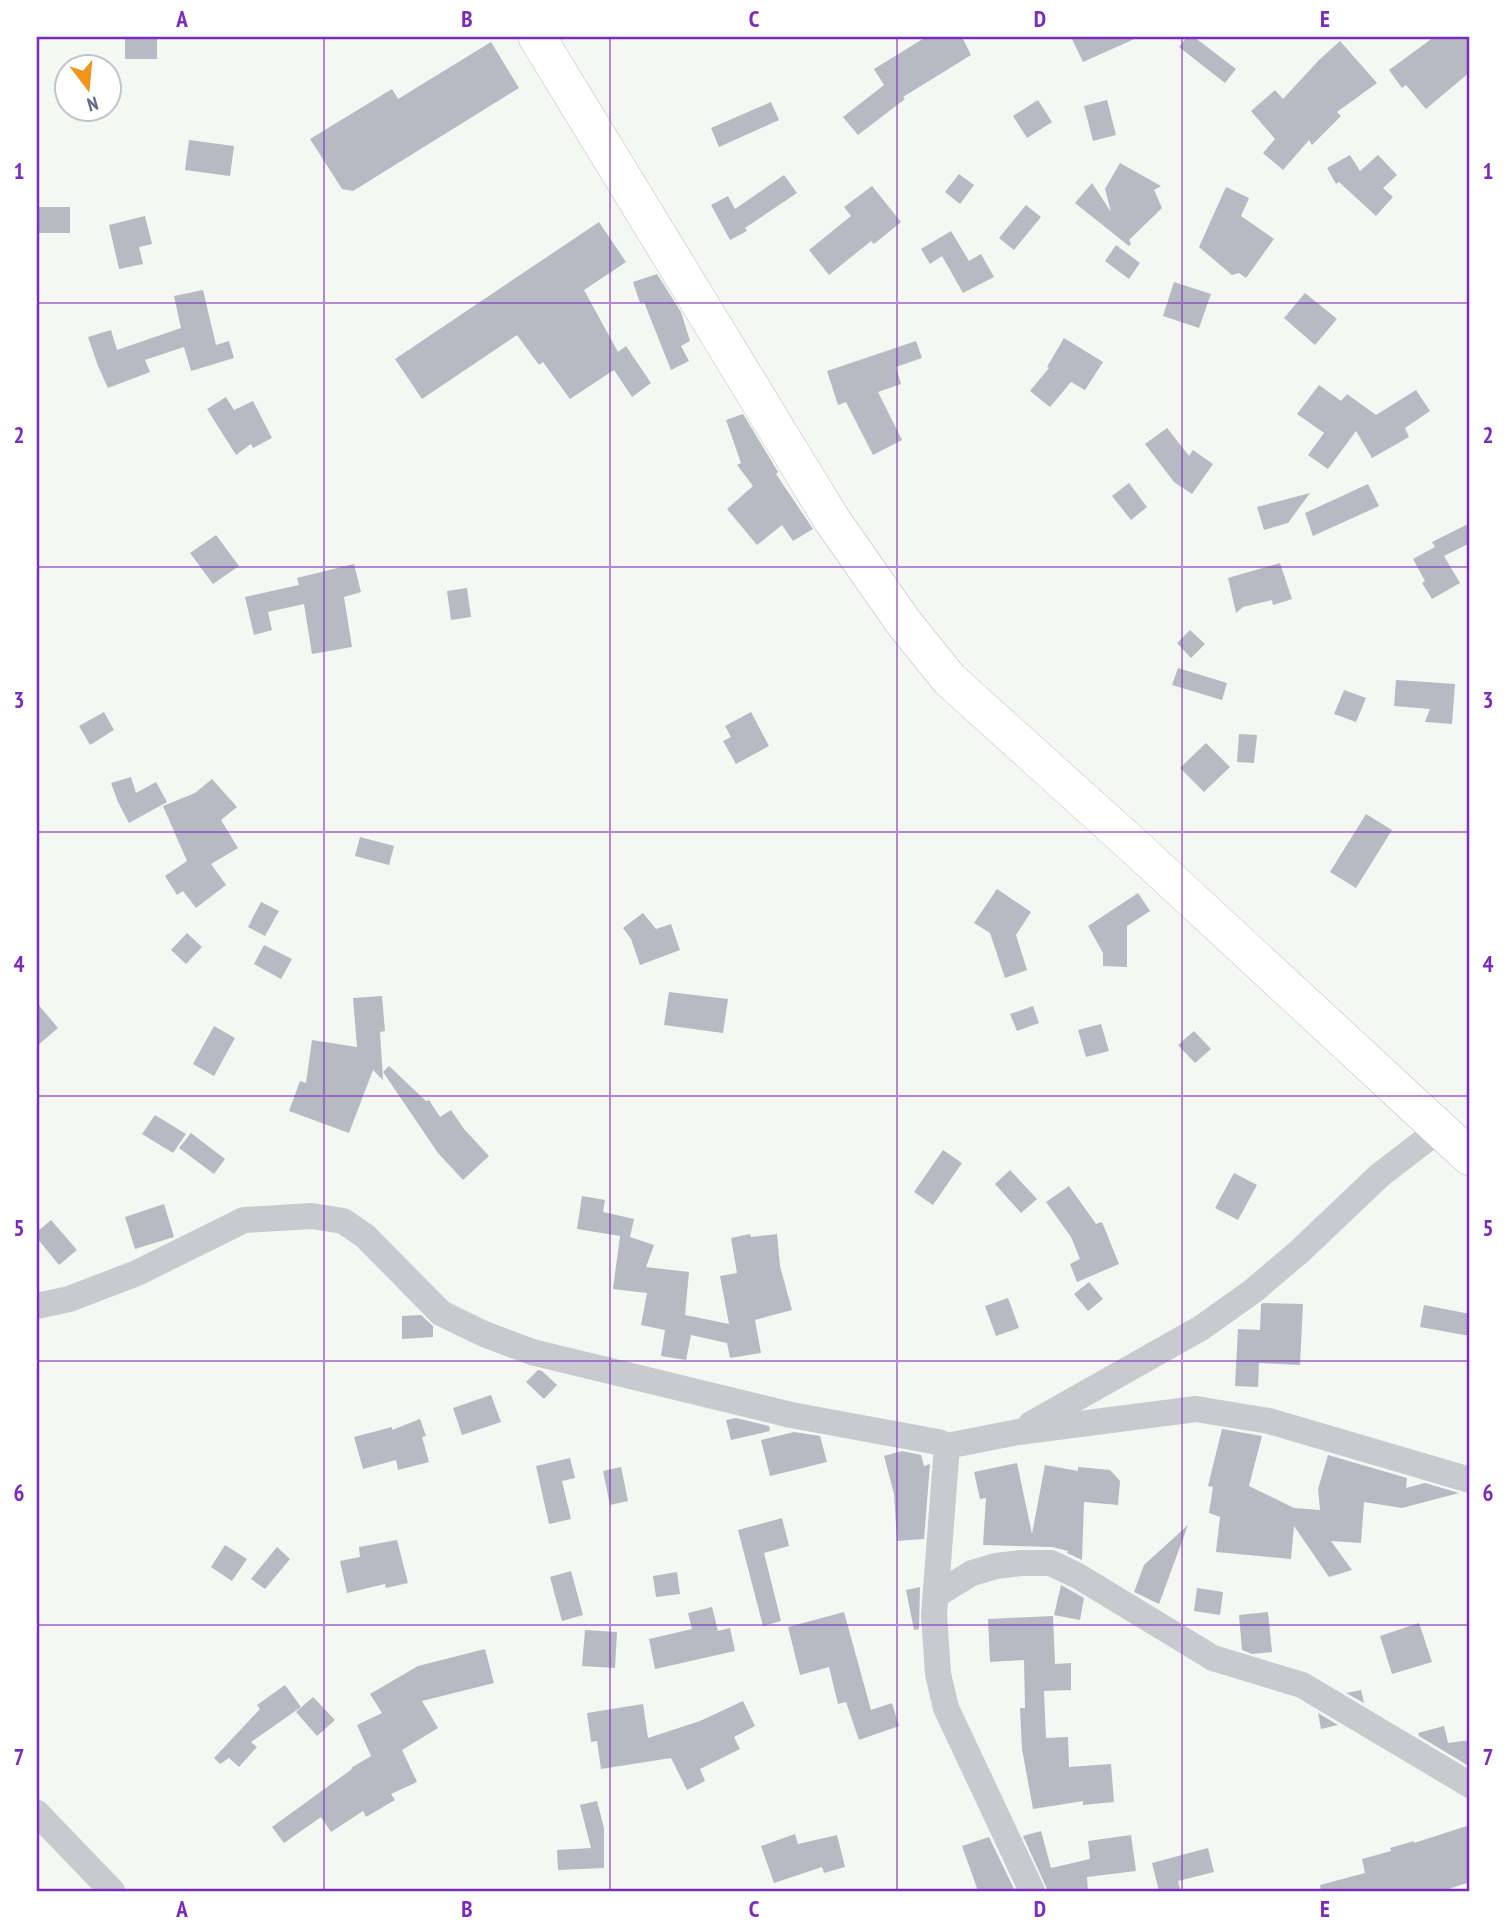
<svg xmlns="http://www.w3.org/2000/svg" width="1507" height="1928" font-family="'PT Sans Narrow',sans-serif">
<rect width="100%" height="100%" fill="#f5f7f3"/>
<!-- building -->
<g fill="#b7bac2">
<polygon points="125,37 157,38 157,59 125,59"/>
<polygon points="926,37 962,37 971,55 903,97 905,99 858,135 843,117 884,85 874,69"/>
<polygon points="1071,37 1139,37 1083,62"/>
<polygon points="1187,37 1194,37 1236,69 1225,83 1179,47"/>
<polygon points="1434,37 1470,37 1470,72 1426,109 1406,85 1402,88 1389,70"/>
<polygon points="1340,41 1377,83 1337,112 1341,116 1312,145 1309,140 1283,170 1263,153 1275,139 1251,111 1275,90 1283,99 1319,60"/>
<polygon points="491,42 519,88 353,191 342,189 310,139 392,89 398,99"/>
<polygon points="1038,100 1052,122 1027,138 1013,116"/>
<polygon points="1107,100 1116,135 1093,141 1084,106"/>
<polygon points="771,102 779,120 719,147 711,128"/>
<polygon points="189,140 234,146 230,176 185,170"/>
<polygon points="1350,155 1360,171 1378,155 1397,175 1383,188 1393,197 1376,216 1339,182 1336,184 1327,168"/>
<polygon points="1120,163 1161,186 1154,190 1162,208 1129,240 1131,244 1129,246 1075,203 1092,183 1111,212 1105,189"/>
<polygon points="959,174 974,185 960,204 945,192"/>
<polygon points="784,175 797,193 745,228 747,231 730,240 711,205 728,196 735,209"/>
<polygon points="872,186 901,222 874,244 871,241 829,275 809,250 851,216 844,207"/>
<polygon points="1226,187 1249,198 1241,216 1274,239 1246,278 1239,273 1232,275 1199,247"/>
<polygon points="1026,205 1041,217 1014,250 999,238"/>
<rect x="37" y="207" width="33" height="26"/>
<polygon points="145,216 152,244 139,247 143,264 119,269 109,225"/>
<polygon points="599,222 626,262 584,290 618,352 626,346 651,383 632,397 614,370 570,399 543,362 539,365 517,335 422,399 395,359"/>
<polygon points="951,231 969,261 981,254 994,277 963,293 942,256 930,264 921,249"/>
<polygon points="1116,245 1140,263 1129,279 1105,261"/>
<polygon points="657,274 681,312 690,341 681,346 689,361 671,370 644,302 640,303 633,282"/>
<polygon points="1174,282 1211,294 1199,328 1163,316"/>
<polygon points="203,290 216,345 229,341 234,358 191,371 184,347 145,360 150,372 108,388 98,366 88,337 111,330 117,350 181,328 174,296"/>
<polygon points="1305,293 1337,319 1315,345 1284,318"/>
<polygon points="1064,338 1103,362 1085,390 1071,382 1050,407 1030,391 1049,368 1047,367"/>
<polygon points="916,341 922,358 896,367 901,384 878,392 902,440 873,455 846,402 838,405 827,371"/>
<polygon points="1319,385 1341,401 1347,394 1376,415 1416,390 1430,411 1405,428 1409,437 1372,458 1356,431 1328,469 1308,455 1324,433 1297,414"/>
<polygon points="226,397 234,410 253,401 272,438 253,448 251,444 236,455 207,409"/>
<polygon points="743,414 778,472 776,474 813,529 793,541 782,525 757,545 727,509 753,486 737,465 741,463 726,420"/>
<polygon points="1167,428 1189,456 1193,450 1213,464 1192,494 1174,482 1145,444"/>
<polygon points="1129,483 1147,507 1131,520 1112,496"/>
<polygon points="1368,484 1379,506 1313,536 1305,513"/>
<polygon points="1310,493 1288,523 1264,530 1257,507"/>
<polygon points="1470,523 1470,543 1444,556 1460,583 1432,599 1422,583 1425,581 1413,559 1435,547 1432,542"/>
<polygon points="216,535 239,566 213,584 190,553"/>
<polygon points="1280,563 1292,599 1273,605 1272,600 1243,607 1236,613 1228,578"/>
<polygon points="354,564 361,592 344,597 352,647 312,654 304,604 268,612 272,630 254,635 245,597 299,585 297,578"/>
<polygon points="467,588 471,617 451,620 447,591"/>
<polygon points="1190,630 1205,644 1191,658 1177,643"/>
<polygon points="1178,668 1227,683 1222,700 1172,685"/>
<polygon points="1396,680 1455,684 1452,724 1425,722 1430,709 1394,706"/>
<polygon points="1344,690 1366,698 1356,722 1334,714"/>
<polygon points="104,712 114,730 90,745 79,726"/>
<polygon points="751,712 769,746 736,764 723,741 731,737 725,726"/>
<polygon points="1239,734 1257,735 1254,763 1237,762"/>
<polygon points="1206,743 1230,767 1204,792 1180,768"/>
<polygon points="131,777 136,793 156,782 167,802 129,823 118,802 111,783"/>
<polygon points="212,779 237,807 221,820 238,848 211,864 226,885 196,908 183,891 177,895 165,876 187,861 163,806 195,793"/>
<polygon points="1366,814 1392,830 1356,888 1330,872"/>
<polygon points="360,837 394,846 389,865 355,856"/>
<polygon points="997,889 1031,912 1016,935 1027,970 1005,978 990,933 974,923"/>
<polygon points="1138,893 1150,911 1127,926 1127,967 1103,966 1103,953 1088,926"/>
<polygon points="261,902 279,911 265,936 248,927"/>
<polygon points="643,913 656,929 671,924 680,950 640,965 631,939 623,928"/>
<polygon points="187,933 202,947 186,964 171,950"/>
<polygon points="264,945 292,959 281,979 254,964"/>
<polygon points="669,992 728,999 723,1033 664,1025"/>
<polygon points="382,996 385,1031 380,1032 383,1080 373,1070 349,1133 289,1111 300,1081 306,1083 312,1040 357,1047 353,998"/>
<polygon points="37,1003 58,1028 37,1046"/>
<polygon points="1033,1006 1039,1023 1017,1031 1010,1014"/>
<polygon points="1101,1024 1109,1051 1086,1057 1078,1030"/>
<polygon points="214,1026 235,1038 214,1076 193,1064"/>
<polygon points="1194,1031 1211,1049 1195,1063 1178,1045"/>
<polygon points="389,1066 426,1101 429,1100 440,1117 451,1110 464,1129 489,1156 463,1180 438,1153 383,1072"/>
<polygon points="155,1115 186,1134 173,1153 142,1134"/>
<polygon points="191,1133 225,1159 214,1174 179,1148"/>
<polygon points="943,1150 962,1163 933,1205 914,1192"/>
<polygon points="1010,1170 1037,1199 1021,1213 995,1184"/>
<polygon points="1234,1173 1257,1185 1238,1220 1215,1208"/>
<polygon points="1069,1186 1096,1224 1102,1222 1119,1264 1077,1282 1070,1264 1080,1259 1071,1237 1046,1202"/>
<polygon points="582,1196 605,1200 603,1212 634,1219 630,1237 654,1245 646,1267 689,1272 685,1315 729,1324 720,1276 737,1273 731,1238 750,1234 751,1237 777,1234 780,1266 792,1310 755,1320 761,1353 730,1358 727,1343 691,1335 686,1360 661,1356 665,1330 641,1325 647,1293 613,1289 620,1236 577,1229"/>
<polygon points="164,1204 174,1237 135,1249 125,1217"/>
<polygon points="51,1220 77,1250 59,1265 37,1238 37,1232"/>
<polygon points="1089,1282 1103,1299 1088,1311 1074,1294"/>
<polygon points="1008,1298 1019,1328 996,1336 985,1306"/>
<polygon points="1264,1303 1303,1304 1300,1365 1259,1363 1258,1387 1235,1386 1238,1329 1260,1330 1261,1304"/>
<polygon points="1424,1305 1470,1314 1470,1336 1420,1327"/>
<polygon points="421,1315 433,1326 433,1337 402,1339 402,1316"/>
<polygon points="538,1370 542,1371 557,1385 544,1399 526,1382"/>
<polygon points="491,1395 501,1422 462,1435 453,1408"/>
<polygon points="736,1418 769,1426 770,1431 731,1440 726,1420"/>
<polygon points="420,1419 426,1436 422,1437 429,1462 398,1470 396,1460 363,1469 354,1437 392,1427 392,1430"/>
<polygon points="1222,1429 1262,1436 1249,1486 1294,1508 1320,1510 1318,1489 1328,1455 1407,1478 1406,1488 1425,1483 1459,1493 1402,1508 1364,1502 1361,1543 1331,1541 1352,1570 1329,1577 1294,1526 1291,1559 1216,1552 1220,1517 1209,1513 1213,1487 1208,1486"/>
<polygon points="794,1432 820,1436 827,1462 770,1476 761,1440"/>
<polygon points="902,1451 921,1455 924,1466 930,1464 924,1539 897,1541 894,1494 884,1456"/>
<polygon points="570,1458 575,1478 562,1481 571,1519 549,1524 536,1466"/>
<polygon points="1017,1463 1032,1534 1045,1465 1078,1471 1078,1467 1110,1470 1120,1481 1118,1505 1084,1502 1082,1560 1067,1553 1068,1551 1052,1547 983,1545 986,1498 980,1499 974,1472"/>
<polygon points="621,1467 628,1501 610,1505 603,1471"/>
<polygon points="782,1518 789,1546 764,1553 781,1621 763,1626 738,1530"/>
<polygon points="1188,1525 1159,1604 1134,1592 1144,1565"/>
<polygon points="397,1540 408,1583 386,1588 385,1584 347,1593 340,1561 360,1557 359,1547"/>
<polygon points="225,1545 247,1559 232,1581 211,1567"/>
<polygon points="277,1547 290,1559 265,1589 251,1579"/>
<polygon points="571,1571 583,1615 562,1621 550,1577"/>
<polygon points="677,1572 680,1594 656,1597 653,1576"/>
<polygon points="1061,1585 1084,1598 1080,1620 1054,1615"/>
<polygon points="920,1587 919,1629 914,1630 906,1590"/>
<polygon points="1197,1588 1223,1592 1220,1615 1194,1611"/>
<polygon points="712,1607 718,1631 730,1628 735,1651 655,1669 649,1639 692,1629 688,1613"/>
<polygon points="844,1612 871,1710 892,1703 899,1726 859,1740 846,1702 838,1704 829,1667 800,1675 788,1627"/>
<polygon points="1268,1612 1272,1652 1252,1654 1242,1650 1239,1615"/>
<polygon points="1053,1616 1055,1664 1071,1663 1071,1690 1044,1691 1046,1738 1068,1737 1069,1767 1111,1764 1114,1802 1083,1805 1083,1801 1033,1809 1022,1749 1020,1708 1025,1708 1024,1660 990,1662 988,1619"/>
<polygon points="1419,1623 1432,1662 1392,1674 1380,1636"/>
<polygon points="585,1630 617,1632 615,1668 582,1666"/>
<polygon points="485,1649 494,1683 422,1701 438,1728 402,1750 417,1782 391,1794 395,1800 366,1817 363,1811 331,1832 321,1817 284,1843 272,1827 352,1769 351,1768 371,1756 357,1725 382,1713 370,1694 418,1666"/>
<polygon points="285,1685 301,1707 251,1742 257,1747 239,1767 229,1758 220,1764 214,1758 260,1709 257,1705"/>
<polygon points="1361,1690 1364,1703 1346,1693"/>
<polygon points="313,1697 335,1720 317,1736 296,1712"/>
<polygon points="743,1701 755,1726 734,1737 740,1749 700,1769 705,1781 687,1790 671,1758 601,1769 597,1741 591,1742 587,1713 643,1704 648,1738 700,1721"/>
<polygon points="1318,1713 1338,1725 1321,1729"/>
<polygon points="1444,1726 1448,1743 1470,1740 1470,1765 1467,1765 1419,1736 1418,1733"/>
<polygon points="597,1801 604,1828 604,1868 558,1870 557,1850 591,1848 580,1805"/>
<polygon points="1470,1825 1470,1882 1442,1891 1321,1891 1320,1885 1365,1873 1362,1859 1391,1851 1390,1848 1414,1841 1414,1843"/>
<polygon points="1041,1831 1051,1868 1090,1859 1088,1841 1131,1835 1136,1871 1087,1877 1088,1891 1048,1891 1023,1836"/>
<polygon points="795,1834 798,1844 837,1835 845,1867 824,1873 822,1867 774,1883 761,1846"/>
<polygon points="989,1837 1015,1891 978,1891 962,1846"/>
<polygon points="1208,1848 1214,1872 1178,1881 1180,1889 1159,1891 1152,1863"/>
</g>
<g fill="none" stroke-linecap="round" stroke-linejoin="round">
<!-- secondary casing -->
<g stroke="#bdbfc5" stroke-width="38">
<polyline id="secondary" points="537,37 832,520 904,623 949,679 1135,847 1470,1157"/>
</g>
<!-- street -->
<g stroke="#c9cacf" stroke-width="26">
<polyline points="37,1306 69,1299 137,1273 244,1220 312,1216 343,1221 365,1236 441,1313 484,1334 532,1352 791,1415 938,1442 947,1446 1018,1432 1196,1409 1269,1421 1470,1480"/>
<polyline points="1031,1424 1201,1328 1253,1291 1300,1251 1380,1175 1440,1129"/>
<polyline points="947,1446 934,1615 938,1674 946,1708 1032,1891"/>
<polyline points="936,1595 972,1573 996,1566 1021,1563 1051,1563 1078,1576 1213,1658 1302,1685 1470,1785"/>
<polyline points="37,1813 112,1891"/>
</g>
<!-- secondary -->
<use href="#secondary" stroke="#fff" stroke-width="37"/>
</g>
<!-- grid -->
<path fill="none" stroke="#7b2cbf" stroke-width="2" stroke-opacity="0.55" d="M 324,37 L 324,1891M 610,37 L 610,1891M 897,37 L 897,1891M 1182,37 L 1182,1891M 37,303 L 1470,303M 37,567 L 1470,567M 37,832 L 1470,832M 37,1096 L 1470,1096M 37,1361 L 1470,1361M 37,1625 L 1470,1625"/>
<!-- border -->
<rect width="1507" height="1928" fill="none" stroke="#ffffff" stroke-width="77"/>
<!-- north arrow -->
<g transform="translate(88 88) rotate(164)"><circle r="33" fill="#ffffff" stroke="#c1c4cf" stroke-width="2"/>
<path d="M0-5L12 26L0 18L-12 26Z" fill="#ef951b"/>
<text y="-10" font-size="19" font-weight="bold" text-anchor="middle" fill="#636b86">N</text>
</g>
<rect x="38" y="38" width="1430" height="1852" fill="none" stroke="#7b2cbf" stroke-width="2.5"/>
<g font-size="23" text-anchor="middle" font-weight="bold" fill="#7b2cbf">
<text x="182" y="27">A</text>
<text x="467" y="27">B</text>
<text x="754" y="27">C</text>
<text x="1040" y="27">D</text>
<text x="1325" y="27">E</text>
<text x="19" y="179">1</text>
<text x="1488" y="179">1</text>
<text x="19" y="443">2</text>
<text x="1488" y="443">2</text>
<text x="19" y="708">3</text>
<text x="1488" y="708">3</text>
<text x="19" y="972">4</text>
<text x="1488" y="972">4</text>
<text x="19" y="1236">5</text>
<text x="1488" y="1236">5</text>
<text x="19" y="1501">6</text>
<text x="1488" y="1501">6</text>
<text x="19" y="1765">7</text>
<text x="1488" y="1765">7</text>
<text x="182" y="1917">A</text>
<text x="467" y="1917">B</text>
<text x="754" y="1917">C</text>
<text x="1040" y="1917">D</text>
<text x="1325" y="1917">E</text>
</g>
</svg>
